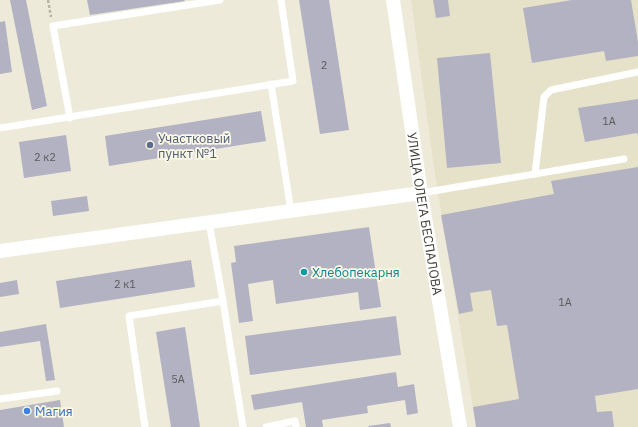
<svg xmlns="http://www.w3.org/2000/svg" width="638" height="427" font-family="'IBM Plex Sans',sans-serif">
<rect width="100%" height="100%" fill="#edead9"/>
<!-- built -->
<polygon fill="#e6e2c9" points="411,0 638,0 638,427 476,427 434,168"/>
<!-- building -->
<g fill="#b3b2c2">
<polygon points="10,0 26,0 47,106 32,110"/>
<polygon points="87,0 184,0 185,1 90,15"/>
<polygon points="299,0 329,0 349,130 320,134"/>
<polygon points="433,0 448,0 450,16 436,18"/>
<polygon points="572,0 631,0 638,42 638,56 606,61 604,51 532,63 523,8"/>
<polygon points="5,21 12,72 0,74 0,22"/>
<polygon points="490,53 501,163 447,168 437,58"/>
<polygon points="638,99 638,136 637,133 585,142 578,108"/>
<polygon points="261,111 266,141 109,166 105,136"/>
<polygon points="66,135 71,171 24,178 19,142"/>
<polygon points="638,167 638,389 595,396 597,412 612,411 614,427 476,427 473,407 519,399 507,325 497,326 491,290 470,293 473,311 459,314 441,215 554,194 551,181"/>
<polygon points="87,196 89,211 53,216 51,201"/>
<polygon points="369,227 381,307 360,310 358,292 276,304 273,280 248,284 253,321 239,323 231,263 236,262 234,246"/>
<polygon points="191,260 195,287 60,308 56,281"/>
<polygon points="17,280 19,294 0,297 0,283"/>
<polygon points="396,316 401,355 250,375 245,336"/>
<polygon points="46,324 55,380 46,381 40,341 0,347 0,332"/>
<polygon points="185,327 200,427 171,427 156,332"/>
<polygon points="396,372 398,387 414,384 418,413 407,415 405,400 367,406 368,413 322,420 323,427 306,427 302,402 254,410 251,395"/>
<polygon points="60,400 64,427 0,427 0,410"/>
<polygon points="390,423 391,427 369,427 368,426"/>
</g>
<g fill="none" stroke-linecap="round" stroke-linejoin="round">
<!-- path -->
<polyline stroke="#b6b4a6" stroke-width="2.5" stroke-dasharray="3 2" stroke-linecap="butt" points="48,0 51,17"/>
<!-- service -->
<g stroke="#fff" stroke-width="7">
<polyline points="271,84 291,211"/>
<polyline points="70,118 53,26 220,0"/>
<polyline points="0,128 293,81 281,0"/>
<polyline points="535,174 544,97 551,90 638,72"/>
<polyline points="421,193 624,159"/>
<polyline points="223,301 243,427"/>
<polyline points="0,399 57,391"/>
<polyline points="145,427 129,316 223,301 209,222"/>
<polyline points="266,427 295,421 296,427"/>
</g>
<!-- minor -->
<g stroke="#fff" stroke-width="14">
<path id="s1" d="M 393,0 L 421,193 L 460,427"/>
<polyline points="0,251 421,193"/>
</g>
</g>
<!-- markers -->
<circle fill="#5c6f8a" stroke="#fbf8e6" stroke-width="1.5" cx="150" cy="145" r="4"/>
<circle fill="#0f9aa8" stroke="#fbf8e6" stroke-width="1.5" cx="304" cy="272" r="4"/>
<circle fill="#3f7fe0" stroke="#fbf8e6" stroke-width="1.5" cx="27" cy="411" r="4"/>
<g text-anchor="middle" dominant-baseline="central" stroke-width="3.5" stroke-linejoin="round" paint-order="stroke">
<!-- number labels -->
<g font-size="11" fill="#5a5958">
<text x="324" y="65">2</text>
<text x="609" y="121">1А</text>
<text x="45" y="157">2 к2</text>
<text x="125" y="284">2 к1</text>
<text x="565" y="302">1А</text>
<text x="178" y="379">5А</text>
</g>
<!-- service labels -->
<g font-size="13" fill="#4e5e75" stroke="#fbf8e6" text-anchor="start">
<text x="158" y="138">Участковый<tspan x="158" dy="15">пункт №1</tspan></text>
</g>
<!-- street labels -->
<g font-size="13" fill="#3c3b35" stroke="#fbf8e6">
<text stroke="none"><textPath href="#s1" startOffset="216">УЛИЦА ОЛЕГА БЕСПАЛОВА</textPath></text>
</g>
<!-- culture labels -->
<g font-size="13" fill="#0d838f" stroke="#fbf8e6" text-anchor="start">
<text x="312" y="272">Хлебопекарня</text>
</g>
<!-- shop labels -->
<g font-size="13" fill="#366cbe" stroke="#fbf8e6" text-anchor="start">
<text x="35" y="411">Магия</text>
</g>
</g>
</svg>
